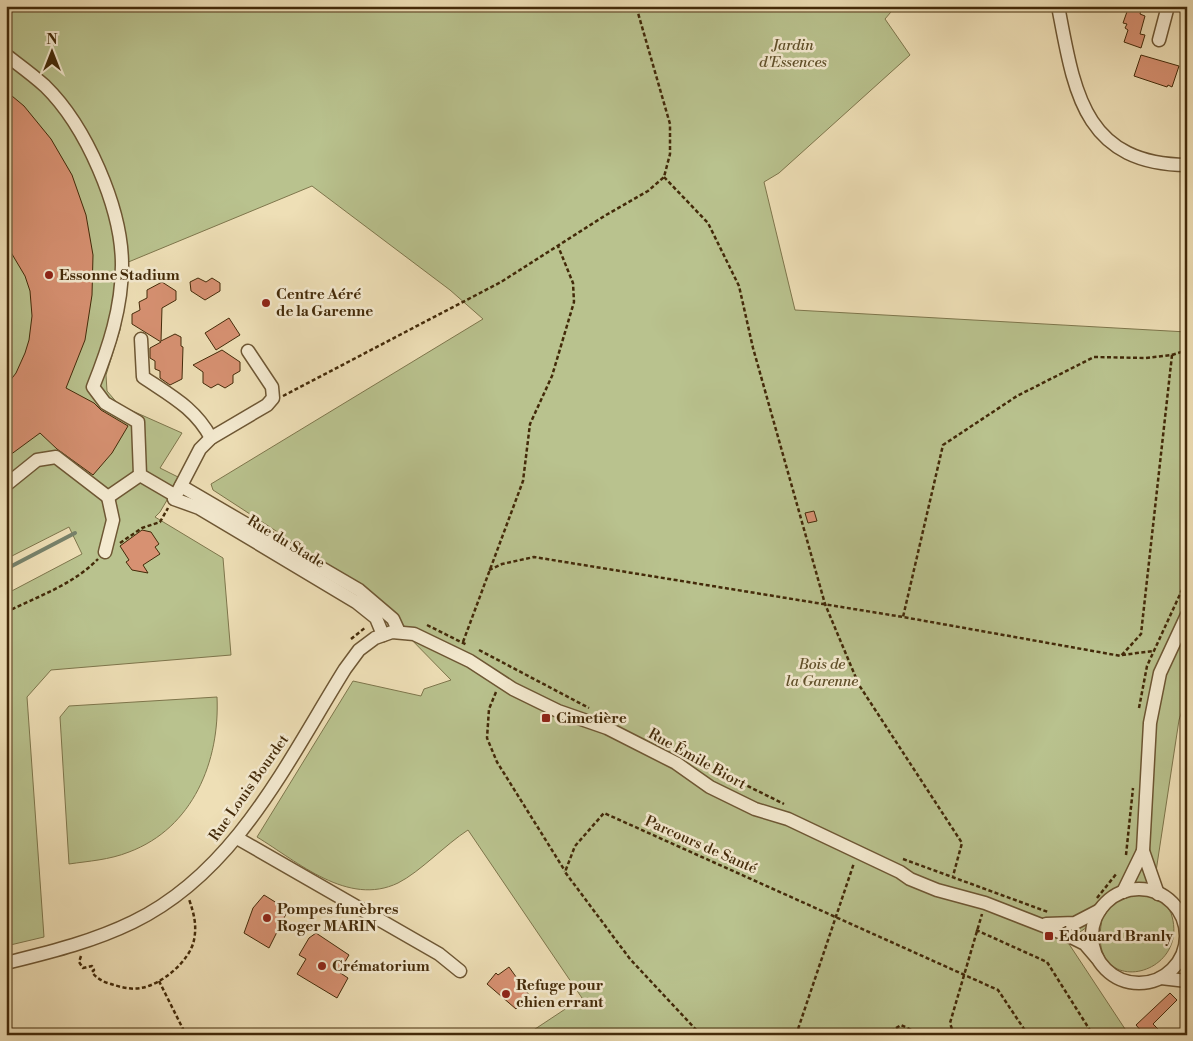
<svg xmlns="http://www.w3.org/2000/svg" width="1193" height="1041" font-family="'Libre Bodoni',serif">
<rect width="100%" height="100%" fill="#eedfb6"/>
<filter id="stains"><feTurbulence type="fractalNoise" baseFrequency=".004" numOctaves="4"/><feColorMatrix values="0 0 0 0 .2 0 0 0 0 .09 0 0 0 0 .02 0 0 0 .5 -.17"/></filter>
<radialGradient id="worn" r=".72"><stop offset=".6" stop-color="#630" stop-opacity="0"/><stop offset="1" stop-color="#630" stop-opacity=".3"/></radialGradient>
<!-- green -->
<g fill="#b9c28e" stroke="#7e764c">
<path d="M 6,6 L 896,6 L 885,19 L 910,55 L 779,173 L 764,182 L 795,310 L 1187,332 L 1187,695 L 1179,720 L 1155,878 L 1132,895 C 1147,894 1164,899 1171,913 C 1193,979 1081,1002 1103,916 L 1067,941 L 1129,1035 L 526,1035 L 582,998 L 468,830 C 446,844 420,872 398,883 C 348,907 298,862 257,837 L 353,681 L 421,696 L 424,689 L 451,680 L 356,583 L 213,490 L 211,484 L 483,319 L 450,290 L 312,186 L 126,263 L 123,312 L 120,330 L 106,375 L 107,391 L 119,405 L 182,433 L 160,468 L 180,478 L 160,512 L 155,517 L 223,558 L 231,655 L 51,670 L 27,697 L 44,937 L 6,946 L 6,594 L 82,554 L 69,527 L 6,559 Z"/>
<path d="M 217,697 C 220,761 193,828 129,852 C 109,860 89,861 69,864 L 60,717 L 69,706 Z"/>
</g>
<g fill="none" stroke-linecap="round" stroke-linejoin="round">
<!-- stream -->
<polyline stroke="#77826b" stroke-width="4" points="6,569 75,533"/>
</g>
<!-- building -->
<g fill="#d79172" stroke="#432a09">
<polygon points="1129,6 1142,6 1140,14 1145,16 1140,34 1145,35 1141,48 1124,42 1128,30 1125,28 1127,24 1123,23"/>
<polygon points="1141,55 1179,66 1172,87 1168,85 1167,87 1134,76"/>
<polygon points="6,91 24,106 51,139 72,175 86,215 93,255 92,295 85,340 66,388 94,403 101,410 128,426 112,453 93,475 57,449 40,433 6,458 6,386 16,373 25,353 29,340 32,316 30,291 25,276 6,244"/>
<polygon points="198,278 206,282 212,278 220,283 220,291 205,300 191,291 190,282"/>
<polygon points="162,282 176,291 176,300 162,308 161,341 175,334 181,337 181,346 183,347 182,379 170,385 160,378 160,371 155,369 155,361 150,358 150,348 161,342 132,324 132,314 140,310 139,302 147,298 147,290"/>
<polygon points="229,318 240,335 216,350 205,333"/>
<polygon points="222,350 240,362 240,371 233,375 233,383 225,388 218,384 211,388 203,383 203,372 193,365"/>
<polygon points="814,511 817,521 808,523 805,513"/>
<polygon points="142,530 151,532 159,544 155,547 160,554 143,565 148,573 132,570 126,562 129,560 120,546"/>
<polygon points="264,895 288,910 269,948 244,933 253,908"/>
<polygon points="316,933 349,955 339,972 348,978 337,998 297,974 306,959 299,955 309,938"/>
<polygon points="509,967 529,995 516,1009 487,984 496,973 498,975"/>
<polygon points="1170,993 1177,1000 1153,1024 1164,1035 1149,1035 1145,1030 1143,1033 1136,1025"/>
</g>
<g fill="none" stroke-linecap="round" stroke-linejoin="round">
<!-- minor casing -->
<g stroke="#6e5734" stroke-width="15">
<g id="minor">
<path d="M 1058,6 C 1074,89 1082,164 1187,165"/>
<polyline points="1159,40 1168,6"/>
<path d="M 6,55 C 19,65 33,75 45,86 C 86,126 122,208 122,265 C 122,308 109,347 93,387 L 105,403 L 138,422 L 140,475 L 176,496"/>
<path d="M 141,339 L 143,377 C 171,396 195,408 211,438"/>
<polyline points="248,351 272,387 273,398 267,405 211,438 200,449 174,499 199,508 356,602 376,618 383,635"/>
<polyline points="6,485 37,460 56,457 108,497 140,475"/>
<polyline points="181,486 359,590 393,619 399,632"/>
<polyline points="105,552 113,520 108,497"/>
<polyline points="237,838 439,954 460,971"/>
<circle cx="1139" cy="936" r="47"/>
<polyline points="1123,892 1143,851"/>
<polyline points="1158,894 1143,851 1150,723 1160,673 1187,615"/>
<polyline points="1046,924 1075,923 1100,910"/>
<path d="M 6,963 C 50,952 92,942 133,922 C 236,872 287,762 345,669 L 359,650 L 375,638 L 392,632 L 414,634 L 470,661 L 513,689 L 558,711 L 607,728 L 676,763 L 710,787 L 755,809 L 788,819 L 900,872 L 910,879 L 937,890 L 985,903 L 1067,935 L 1085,944 L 1097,958"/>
<polyline points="1161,978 1187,981"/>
</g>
</g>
<!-- path -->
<g stroke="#432a09" stroke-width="2.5" stroke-dasharray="4 2.5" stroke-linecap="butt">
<polyline points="664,177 708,223 739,286 753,348 825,604 859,685 962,843 953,876"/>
<polyline points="1172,355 1187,350"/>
<polyline points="283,396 501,282 606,215 648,191 664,177 670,154 670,124 636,6"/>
<polyline points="120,543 142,528 160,522 168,508"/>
<polyline points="489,570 502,564 534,557 903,617 1121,656 1141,634 1172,355 1146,358 1094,357 1017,396 943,445 903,617"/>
<path d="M 6,612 C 37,597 74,584 98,559"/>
<polyline points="427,625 467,645"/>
<polyline points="351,639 366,627"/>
<polyline points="463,642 523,481 530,424 552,376 574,302 573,283 558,246"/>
<polyline points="479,650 589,708"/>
<polyline points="1122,655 1153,651"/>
<polyline points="496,692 489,709 487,738 497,762 565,871"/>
<polyline points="1139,708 1147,666 1187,579"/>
<polyline points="695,760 784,804"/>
<polyline points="1126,855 1133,788"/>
<polyline points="903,859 1048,912"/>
<polyline points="1097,898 1117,873"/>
<polyline points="976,930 1047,962 1093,1035"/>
<path d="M 81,956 L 79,962 L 83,968 L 92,966 L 94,970 L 92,972 C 96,978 103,982 111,984 C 120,987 131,990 141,988 C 161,985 190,961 194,940 C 197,925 194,914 189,899"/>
<polyline points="159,981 186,1035"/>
<polyline points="701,1035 630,959 565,872 575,846 604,813 998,990 1028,1035"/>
<polyline points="796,1035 854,863"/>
<polyline points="885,1035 901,1025 922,1035"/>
<polyline points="954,1035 950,1023 982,914"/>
</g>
<!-- minor -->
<use href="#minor" stroke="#f4ead0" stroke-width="12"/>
</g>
<!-- markers -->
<g fill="#8f2418" stroke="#f4ead0" stroke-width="2">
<circle cx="49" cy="275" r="5"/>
<circle cx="266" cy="303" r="5"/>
<rect x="541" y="713" width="10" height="10" rx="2.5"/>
<circle cx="267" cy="918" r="5"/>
<rect x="1044" y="931" width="10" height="10" rx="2.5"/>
<circle cx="322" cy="966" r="5"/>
<circle cx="506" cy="994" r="5"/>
</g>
<g text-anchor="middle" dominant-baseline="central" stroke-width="5" stroke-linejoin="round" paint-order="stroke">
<!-- park labels -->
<g font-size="15" font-style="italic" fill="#60502a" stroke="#f4ead0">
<text x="793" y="45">Jardin<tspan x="793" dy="17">d'Essences</tspan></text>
<text x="822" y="664">Bois de<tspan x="822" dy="17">la Garenne</tspan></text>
</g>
<!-- poi labels -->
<g font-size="15" font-weight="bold" fill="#432a09" stroke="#f4ead0" text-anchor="start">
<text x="59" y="275">Essonne Stadium</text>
<text x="276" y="294">Centre Aéré<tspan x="276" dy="17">de la Garenne</tspan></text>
<text x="556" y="718">Cimetière</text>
<text x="277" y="909">Pompes funèbres<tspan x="277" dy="17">Roger MARIN</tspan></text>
<text x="1059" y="936">Édouard Branly</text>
<text x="332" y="966">Crématorium</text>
<text x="516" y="985">Refuge pour<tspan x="516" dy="17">chien errant</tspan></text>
</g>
<!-- street labels -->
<g font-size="15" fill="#432a09" stroke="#f4ead0">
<text transform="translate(286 542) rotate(31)">Rue du Stade</text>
<text transform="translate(697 759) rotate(29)">Rue Émile Biort</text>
<text transform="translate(249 788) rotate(-55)">Rue Louis Bourdet</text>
<text transform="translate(701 845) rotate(24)">Parcours de Santé</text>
</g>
</g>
<!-- margin -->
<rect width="1193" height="1041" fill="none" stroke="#eedfb6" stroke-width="25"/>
<rect x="8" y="8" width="1178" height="1026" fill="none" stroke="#432a09" stroke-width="2.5"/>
<rect x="12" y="12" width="1168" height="1016" fill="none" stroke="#432a09"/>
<!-- north arrow -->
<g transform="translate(52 52)" stroke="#f4ead0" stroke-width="4" paint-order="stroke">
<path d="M0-4L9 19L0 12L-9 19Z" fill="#432a09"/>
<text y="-8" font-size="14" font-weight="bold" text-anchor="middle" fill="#432a09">N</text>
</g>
<rect width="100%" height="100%" filter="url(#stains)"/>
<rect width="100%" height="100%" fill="url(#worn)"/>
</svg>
